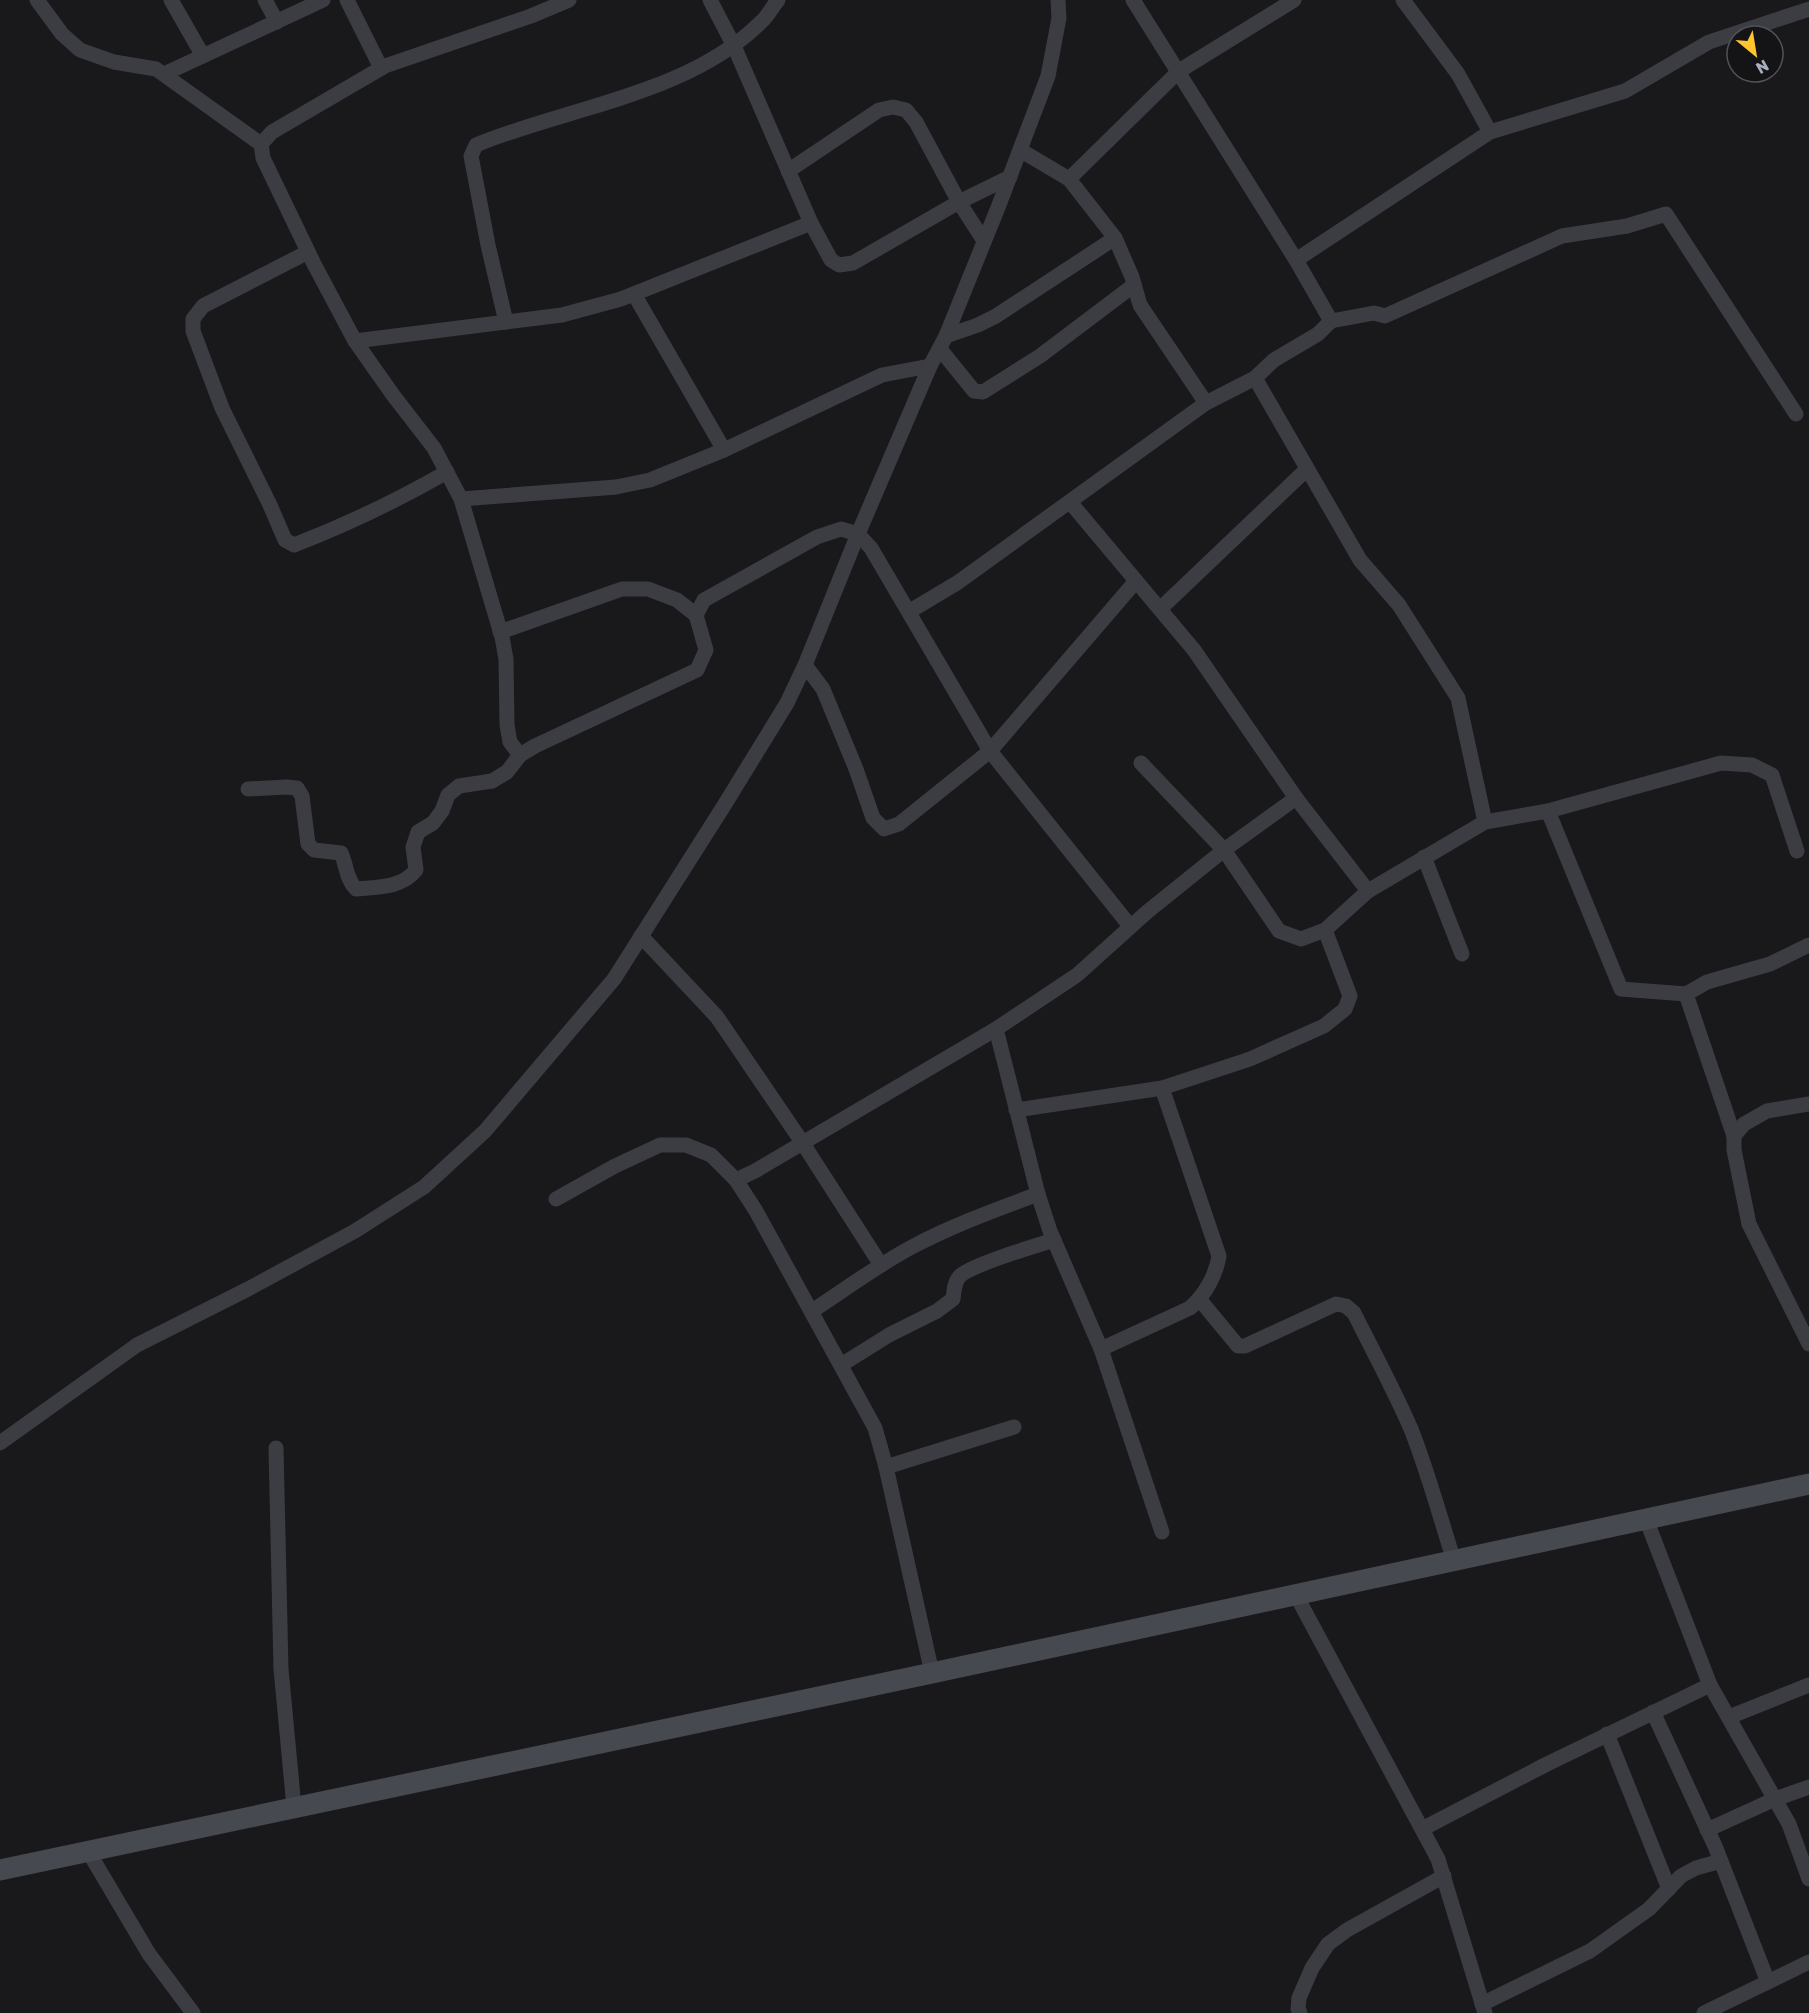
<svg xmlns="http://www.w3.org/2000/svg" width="1809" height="2013" font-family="Rubik,sans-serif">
<rect width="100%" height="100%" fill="#19191c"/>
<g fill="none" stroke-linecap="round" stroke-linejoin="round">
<!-- street -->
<g stroke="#3c3c43" stroke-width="15">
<polyline points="37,0 62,34 80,50 114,62 156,69 261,144"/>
<polyline points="171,0 203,56"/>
<polyline points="265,0 277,22"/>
<polyline points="347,0 381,68"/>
<polyline points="710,0 734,46 811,223 831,260 839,265 853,263 959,202 1010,177"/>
<polyline points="1133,0 1296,260 1331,321"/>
<polyline points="1403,0 1458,74 1490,132"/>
<polyline points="164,74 323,0"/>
<polyline points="1020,150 1069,179 1115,238 1132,277 1140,305 1206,403"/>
<polyline points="788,171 879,110 893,107 906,110 916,122 959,202 984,241"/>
<polyline points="1069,179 1179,71 1294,0"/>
<path d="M 308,252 L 203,306 L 193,319 L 193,331 L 222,408 L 270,505 L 285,540 L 294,545 C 346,525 398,500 447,472"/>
<polyline points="1296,260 1490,132 1625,91 1709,42 1809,9"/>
<polyline points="634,294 724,450"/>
<path d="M 506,322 L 488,245 L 471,156 L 476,145 C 567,107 688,95 761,22 C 768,16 772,7 778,0"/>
<polyline points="946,336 978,325 996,316 1115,238"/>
<polyline points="355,341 562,315 621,299 811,223"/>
<polyline points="940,349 974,391 983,392 1040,356 1134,285"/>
<polyline points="1255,378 1360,560 1399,605 1458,698 1485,822"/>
<polyline points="461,499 616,487 650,480 724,450 882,375 930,366"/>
<polyline points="1070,502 1194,650 1296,798 1368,891"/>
<polyline points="1160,609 1307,469"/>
<polyline points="910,611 957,583 1206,403 1255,378 1274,360 1318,334 1331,321 1374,313 1385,316 1562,236 1627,226 1666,214 1796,414"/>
<polyline points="500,632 622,589 648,589 677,600 696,615"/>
<polyline points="805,665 823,689 856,769 873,818 884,829 899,824 990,751 1136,581"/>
<polyline points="520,755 510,742 507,725 506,659 502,637 461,499 434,448 393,395 355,341 314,264 263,158 261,144 272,132 385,66 531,16 569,0"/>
<polyline points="1141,763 1224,850 1279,931 1301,939 1325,930 1368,891 1485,822 1548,811 1721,763 1752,765 1772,775 1797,851"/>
<path d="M 248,789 L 287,787 L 297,788 L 302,796 L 308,844 L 314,850 L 341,853 C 347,866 346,879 356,889 C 377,887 402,888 416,870 L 413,847 L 418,832 L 433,823 L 442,811 L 448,795 L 459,786 L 492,781 L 507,772 L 520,755 L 535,746 L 697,670 L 706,650 L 696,615 L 704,600 L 817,537 L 841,529 L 858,534 L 871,548 L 990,751 L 1130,926"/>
<polyline points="1548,811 1621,989 1686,994 1707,982 1770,964 1809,945"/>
<polyline points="1424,857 1462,954"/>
<polyline points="641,936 717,1017 802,1142 881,1265"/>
<polyline points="1686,994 1734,1136"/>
<polyline points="996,1029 1038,1194 1050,1231 1101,1349 1162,1532"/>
<polyline points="1809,1104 1767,1111 1744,1124 1734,1136 1734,1150 1749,1224 1809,1344"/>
<polyline points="1016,1110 1162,1088 1250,1059 1324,1026 1345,1009 1350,996 1325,930"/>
<polyline points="736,1180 755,1171 996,1029 1077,975 1147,912 1224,850 1296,798"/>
<polyline points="556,1199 615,1166 660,1145 686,1145 711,1155 736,1180 756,1211 875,1428 886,1467 932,1673"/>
<path d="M 1200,1300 L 1238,1346 L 1245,1346 L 1336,1304 L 1346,1306 L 1354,1313 C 1373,1351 1394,1390 1411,1429 C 1428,1472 1440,1517 1454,1561"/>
<path d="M 812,1311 C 844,1290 875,1267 910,1248 C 951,1226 995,1210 1038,1194"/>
<path d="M 1101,1349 L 1190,1308 C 1205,1295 1216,1275 1219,1256 L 1162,1088"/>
<path d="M 841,1365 L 889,1335 L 937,1311 L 953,1299 C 954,1292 954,1282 960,1276 C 971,1265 1035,1246 1054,1240"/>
<polyline points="0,1443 137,1345 248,1289 355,1231 424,1187 485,1131 614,979 725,804 787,703 805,665 858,534 930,366 946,336 999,205 1048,76 1059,18 1058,0"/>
<polyline points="276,1448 281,1669 294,1807"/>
<polyline points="886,1467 1014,1427"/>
<polyline points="1646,1519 1710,1685 1789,1824 1809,1879"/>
<polyline points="1296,1595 1438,1859 1485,2013"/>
<polyline points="1653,1712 1715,1846 1768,1982"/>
<polyline points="1729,1717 1809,1685"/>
<polyline points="1607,1734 1669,1889"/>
<polyline points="1422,1829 1545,1765 1710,1685"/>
<polyline points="1707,1830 1775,1799 1809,1787"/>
<polyline points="88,1851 149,1954 193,2013"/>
<polyline points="1482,2004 1590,1951 1649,1909 1681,1876 1696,1868 1721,1861"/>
<polyline points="1300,2013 1298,2009 1299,1998 1312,1968 1328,1944 1347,1930 1444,1876"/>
<polyline points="1704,2013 1809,1962"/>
</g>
<!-- secondary -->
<polyline stroke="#474951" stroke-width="21" points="0,1870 932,1673 1809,1484"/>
</g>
<!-- north arrow -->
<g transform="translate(1755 54) rotate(150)"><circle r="28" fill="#141417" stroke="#505259" stroke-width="1.5"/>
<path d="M0-4.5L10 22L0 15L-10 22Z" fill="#ffc52e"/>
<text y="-9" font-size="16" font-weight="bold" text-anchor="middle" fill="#aaafbd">N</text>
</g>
</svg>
